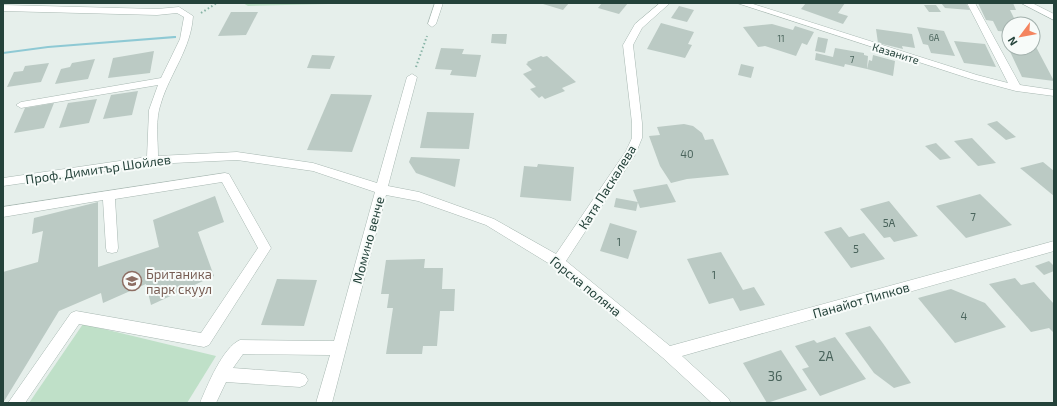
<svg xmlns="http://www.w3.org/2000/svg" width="1057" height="406" font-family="'Exo 2',sans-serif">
<rect width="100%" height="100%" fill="#e6efeb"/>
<!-- green -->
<g fill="#bfe0c8">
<polygon points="243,3 370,3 248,6"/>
<polygon points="83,324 216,356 187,403 29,403"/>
</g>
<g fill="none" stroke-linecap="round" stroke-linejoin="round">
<!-- stream -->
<polygon fill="#8ec9d4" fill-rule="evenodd" points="174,36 176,36 176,38 48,48 3,54 3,52 48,46"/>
</g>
<!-- building -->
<g fill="#bbcac4">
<polygon points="544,3 569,3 563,10 543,4"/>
<polygon points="602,3 628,3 619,14 598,8"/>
<polygon points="806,3 845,3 838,13 848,16 843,24 801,9"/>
<polygon points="941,3 966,3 970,10 945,8"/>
<polygon points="978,3 1013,3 1016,10 1010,10 1014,18 1021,18 1024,24 1009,24 1009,32 998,31 993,21 986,20"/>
<polygon points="924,5 936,5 941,12 929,12"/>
<polygon points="679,6 694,10 687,22 671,18"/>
<polygon points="231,12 258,12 246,35 218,36"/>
<polygon points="661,23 694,32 688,44 692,45 685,58 647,49"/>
<polygon points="772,24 793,30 795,26 814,32 807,45 802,43 796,56 765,46 758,47 743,27"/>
<polygon points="917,27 944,31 955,56 931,53 928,45 923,44"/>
<polygon points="876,29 912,34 915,48 902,46 903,49 878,43"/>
<polygon points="492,34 507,34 506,44 491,43"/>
<polygon points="818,37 828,39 825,53 815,51"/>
<polygon points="954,41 985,44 996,67 964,63"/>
<polygon points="1005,41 1009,42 1009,48 1033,48 1033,45 1035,45 1054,81 1022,77"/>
<polygon points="441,48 464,49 462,54 481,55 476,77 450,75 452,70 435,69"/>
<polygon points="835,48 864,53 864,55 868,56 867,69 845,64 844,67 815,60 816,53 833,57"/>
<polygon points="154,51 150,73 108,78 113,58"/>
<polygon points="312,55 335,56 330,69 307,68"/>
<polygon points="873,55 895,61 893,76 867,69 869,60 872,61"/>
<polygon points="541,56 543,57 547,56 576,82 562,88 565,91 545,99 542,96 539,98 530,89 536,87 523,74 532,70 526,64 528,63 527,62"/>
<polygon points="95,59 88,79 55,84 61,69 70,67 72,63"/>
<polygon points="49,63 41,82 7,87 14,72 23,71 25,66"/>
<polygon points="741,64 754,67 751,78 738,75"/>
<polygon points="138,91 132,115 103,119 111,95"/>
<polygon points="331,94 372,95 352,152 307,150"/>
<polygon points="97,99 89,123 59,128 68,103"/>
<polygon points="54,103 44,128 14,133 25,108"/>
<polygon points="427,112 474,113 469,149 420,148"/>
<polygon points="997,121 1016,137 1006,140 987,124"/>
<polygon points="684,124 693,126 702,133 705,140 713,139 729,175 687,179 671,183 660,166 649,136 660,135 657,127"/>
<polygon points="972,138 996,163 978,166 954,141"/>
<polygon points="936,143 951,158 940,160 925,146"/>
<polygon points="411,157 460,159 455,187 416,173 409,162"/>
<polygon points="1043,162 1054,171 1054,196 1020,168"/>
<polygon points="538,164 574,167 571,201 520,197 524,166 537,167"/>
<polygon points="667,184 676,202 640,208 633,190"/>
<polygon points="980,194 1012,225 966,238 936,206"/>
<polygon points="215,196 224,222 198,232 214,276 151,305 146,284 103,303 101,293 59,311 3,403 3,272 38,262 43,231 32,234 34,218 98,202 98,267 159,247 153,220"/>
<polygon points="616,198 638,202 636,211 614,207"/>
<polygon points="889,201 918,236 894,242 890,237 884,238 860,209"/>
<polygon points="610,223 637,231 628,259 600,251"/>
<polygon points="841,227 849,237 864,233 885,259 851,268 824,232"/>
<polygon points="721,252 743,290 754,287 765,305 740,311 733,298 709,304 687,259"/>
<polygon points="425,259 424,268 443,268 442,289 455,289 454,311 440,311 437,346 423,346 422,354 386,354 393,308 387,308 389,294 381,294 386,260"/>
<polygon points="1049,261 1054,266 1054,271 1044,275 1035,266"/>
<polygon points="1015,278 1021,285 1034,282 1054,304 1054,333 1049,328 1031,332 989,284"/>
<polygon points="277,279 317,280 304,326 261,325"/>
<polygon points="951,289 985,303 1006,327 955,343 918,298"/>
<polygon points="870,326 882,342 911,383 894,388 874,373 845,333"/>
<polygon points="835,337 866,379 820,396 802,369 809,367 795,346 814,340 817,343"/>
<polygon points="781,350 807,390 767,403 743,363"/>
</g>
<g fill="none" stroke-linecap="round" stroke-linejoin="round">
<!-- minor casing -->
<g stroke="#a8b8b2" stroke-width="1">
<g id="minor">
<polygon points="435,3 443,3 436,24 432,27 428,24"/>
<path d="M 660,3 L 670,3 L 642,28 L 633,45 L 642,123 L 642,138 L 635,155 L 566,261 L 670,346 L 1054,241 L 1054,251 L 682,356 L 728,398 L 731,403 L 712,403 L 663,358 L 553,266 L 486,225 L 418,201 L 386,195 L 332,403 L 316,403 L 330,355 L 243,354 L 233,368 L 300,373 L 305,375 L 308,380 L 305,385 L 300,387 L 226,382 L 216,403 L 200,403 C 207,386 223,347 240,340 L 334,341 L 375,192 L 313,171 L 237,160 L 152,164 L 3,186 L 3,178 L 147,157 L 149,110 L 158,85 L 21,108 L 16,105 L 21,102 L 161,78 L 180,39 L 184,17 L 177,13 L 157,15 L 3,11 L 3,5 L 157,9 L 179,7 L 193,16 C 191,49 170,73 161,103 C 155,119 158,139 158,156 L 237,152 L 313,163 L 377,183 L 407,77 L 412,74 L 417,77 L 388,186 L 419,192 L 494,219 L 556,254 L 626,151 L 632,138 L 632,123 L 623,45 L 635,24 Z"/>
<polygon points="737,3 750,3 977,75 1008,83 967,3 975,3 1020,85 1054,90 1054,96 1016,91 971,79"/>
<polygon points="1021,3 1032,3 1054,14 1054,20"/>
<polygon points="225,173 229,174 271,248 209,345 204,347 79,324 25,403 8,403 71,313 76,311 201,333 258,248 222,182 115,199 118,248 117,252 112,253 107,252 106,248 103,200 3,217 3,207"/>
</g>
</g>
<!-- path -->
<g stroke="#86b3a5" stroke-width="2" stroke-dasharray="1.5 2.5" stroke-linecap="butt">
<polyline points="201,13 217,3"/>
<polyline points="416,67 427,36"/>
</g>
<!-- minor -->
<use href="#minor" fill="#fff" fill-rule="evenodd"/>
</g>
<!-- icons -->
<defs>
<g id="school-ring" transform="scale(1)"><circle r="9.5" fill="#f7fbf9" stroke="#8d6e63" stroke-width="1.5"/><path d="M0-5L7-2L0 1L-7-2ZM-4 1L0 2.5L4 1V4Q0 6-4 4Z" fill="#8d6e63"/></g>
</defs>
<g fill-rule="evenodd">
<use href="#school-ring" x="132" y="281"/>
</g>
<g text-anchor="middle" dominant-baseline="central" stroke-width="4" stroke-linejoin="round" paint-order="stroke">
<!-- far-number labels -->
<g font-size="9" fill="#4a645c">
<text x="934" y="37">6A</text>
<text x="781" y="38">11</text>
<text x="852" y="59">7</text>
</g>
<!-- far-street labels -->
<g font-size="11" fill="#24423a" stroke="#f7fbf9">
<text transform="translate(896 53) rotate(17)">Казаните</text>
</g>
<!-- number labels -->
<g font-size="11" fill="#4a645c">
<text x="687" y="153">40</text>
<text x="973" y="216">7</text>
<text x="889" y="222">5А</text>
<text x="619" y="241">1</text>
<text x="856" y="248">5</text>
<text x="714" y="274">1</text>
<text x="964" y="315">4</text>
</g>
<!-- street labels -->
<g font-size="13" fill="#24423a" stroke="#f7fbf9">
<text transform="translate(98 169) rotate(-8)">Проф. Димитър Шойлев</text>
<text transform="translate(607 187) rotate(-58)">Катя Паскалева</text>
<text transform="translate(368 240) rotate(-75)">Момино венче</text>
<text transform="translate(586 286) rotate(39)">Горска поляна</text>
<text transform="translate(861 300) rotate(-16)">Панайот Пипков</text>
</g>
<!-- education labels -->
<g font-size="13" fill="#785e54" stroke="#f7fbf9" text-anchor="start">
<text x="146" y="274">Британика<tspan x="146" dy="15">парк скуул</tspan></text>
</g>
<!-- near-number labels -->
<g font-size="13" fill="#4a645c">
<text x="826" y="356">2А</text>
<text x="775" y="376">36</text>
</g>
</g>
<!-- border -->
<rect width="1057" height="406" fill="none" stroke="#24423a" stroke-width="8"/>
<!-- north arrow -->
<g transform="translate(1021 36) rotate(238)"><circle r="19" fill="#f7fbf9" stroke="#a3b1ad"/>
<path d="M0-3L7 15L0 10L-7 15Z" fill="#f4845f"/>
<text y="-6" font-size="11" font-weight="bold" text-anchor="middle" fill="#24423a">N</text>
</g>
</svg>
